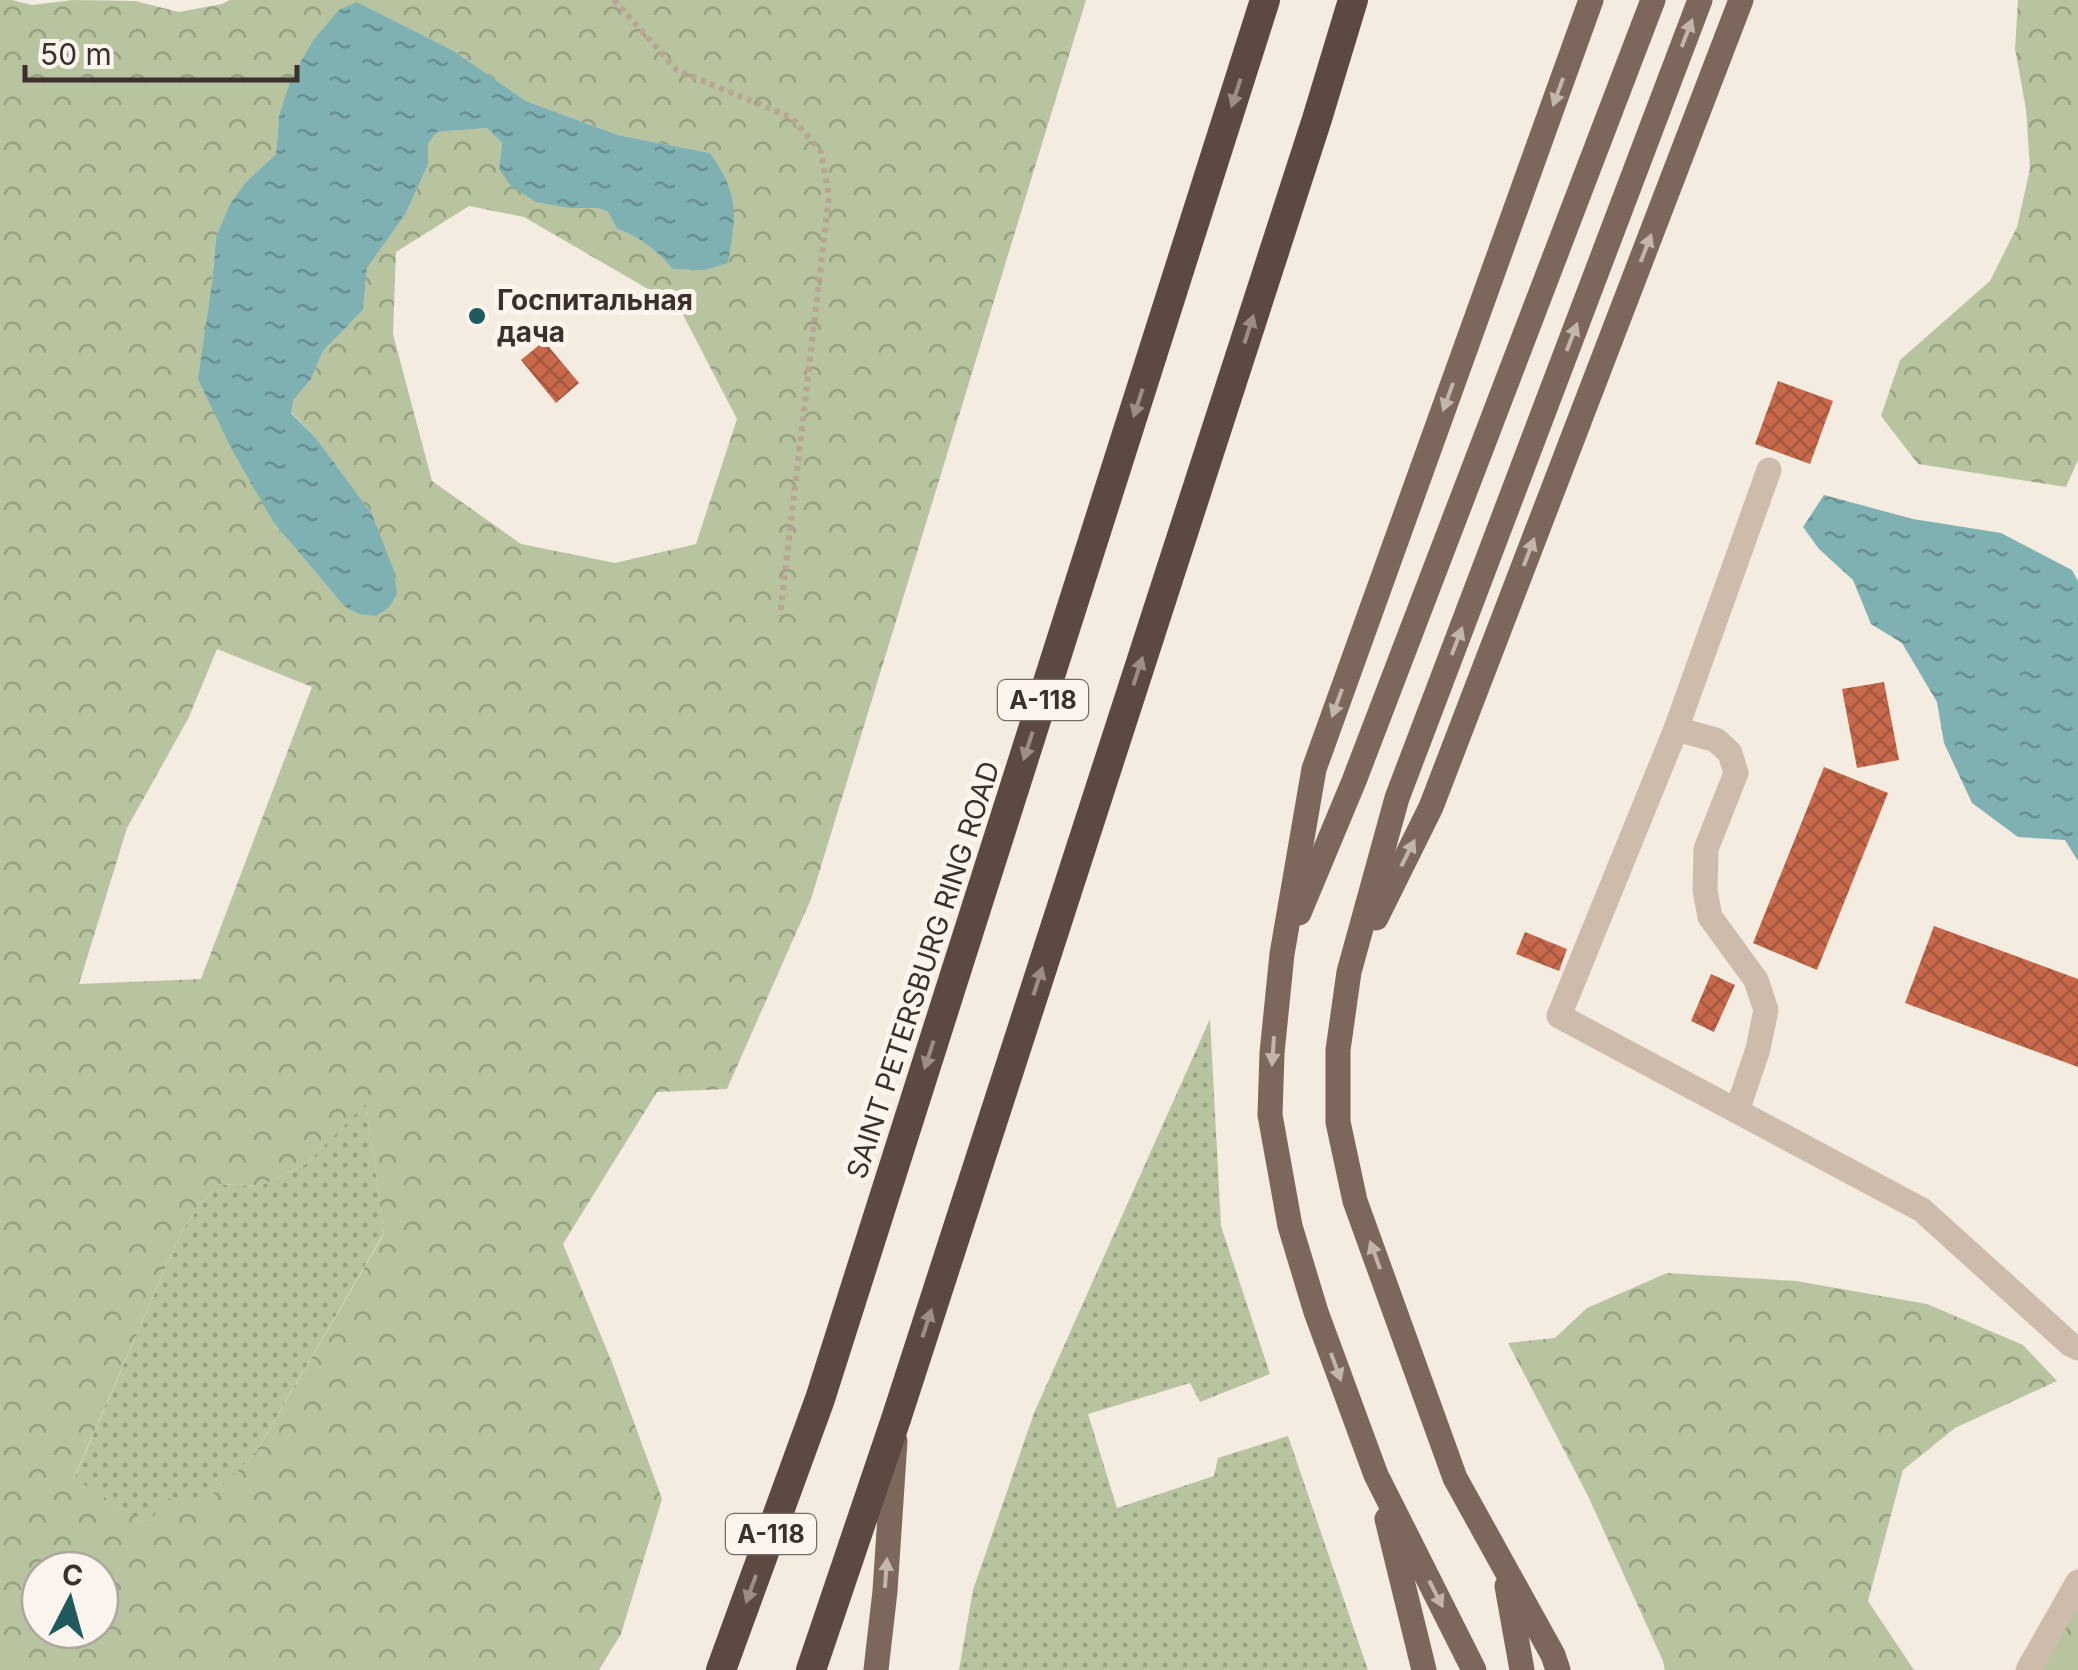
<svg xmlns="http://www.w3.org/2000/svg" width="2078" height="1670" font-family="Inter,sans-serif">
<defs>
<pattern id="grass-dots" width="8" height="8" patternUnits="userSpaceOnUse" patternTransform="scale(2.5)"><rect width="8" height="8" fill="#b8c4a0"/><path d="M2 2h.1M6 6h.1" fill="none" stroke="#97a083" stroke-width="1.8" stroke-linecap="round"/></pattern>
<pattern id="forest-crowns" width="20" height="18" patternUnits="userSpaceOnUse" patternTransform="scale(2.5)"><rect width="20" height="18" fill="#b8c4a0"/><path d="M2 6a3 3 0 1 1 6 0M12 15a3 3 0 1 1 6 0" fill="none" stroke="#97a083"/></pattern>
<pattern id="water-ripples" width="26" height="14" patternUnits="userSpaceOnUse" patternTransform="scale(2.5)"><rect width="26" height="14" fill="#7fb0b2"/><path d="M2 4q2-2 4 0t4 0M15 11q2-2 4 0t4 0" fill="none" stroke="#699091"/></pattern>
<pattern id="building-cross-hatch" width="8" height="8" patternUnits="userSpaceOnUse" patternTransform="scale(2.5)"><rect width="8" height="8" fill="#c8694b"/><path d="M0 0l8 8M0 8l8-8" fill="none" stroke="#a4573f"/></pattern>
</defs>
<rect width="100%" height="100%" fill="#f4ebe1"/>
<!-- grass -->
<g fill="url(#grass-dots)">
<polygon points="1210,1019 1221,1226 1270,1374 1200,1402 1190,1383 1088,1414 1117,1508 1214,1476 1218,1458 1288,1436 1368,1670 959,1670 973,1590 1034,1413"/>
<polygon points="366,1103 384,1233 255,1454 203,1505 148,1525 74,1479 182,1230 217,1184 260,1186 306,1164"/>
</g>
<!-- forest -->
<g fill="url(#forest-crowns)" fill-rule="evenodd">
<path d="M 0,0 L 12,0 L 32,5 L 73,0 L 135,1 L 179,12 L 222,4 L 230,0 L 1086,0 L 811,899 L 727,1089 L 657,1092 L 563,1244 L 613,1365 L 662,1499 L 621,1634 L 599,1670 L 0,1670 ZM 357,2 L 454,51 L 526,101 L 618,135 L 710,153 L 674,269 C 656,250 641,237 617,229 L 608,212 L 598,208 L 570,208 L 499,169 L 502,143 L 487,128 L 437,132 L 428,144 L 428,165 L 406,213 L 367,268 L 363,310 L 323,351 L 311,379 L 292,400 L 291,412 L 316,438 L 372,514 L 382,543 L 344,606 L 274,523 L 212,284 L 216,237 L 247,181 L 276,154 L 279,116 ZM 469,206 L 524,217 L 679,307 L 737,419 L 696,544 L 615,563 L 521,544 L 432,481 L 393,334 L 396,252 ZM 217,649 L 312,687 L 201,979 L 79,984 L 127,828 L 188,719 ZM 366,1104 L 384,1234 L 255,1454 L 203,1504 L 166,1498 L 148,1525 L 74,1478 L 182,1230 L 217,1184 L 260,1186 L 306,1164 ZM 40,1570 L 100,1570 L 100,1630 L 40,1630 Z"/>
<polygon points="2018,0 2078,0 2078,460 2066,487 1918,464 1881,416 1900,360 1990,281 2017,227 2030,169 2026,109 2015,49"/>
<polygon points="1667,1273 1796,1281 1927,1304 2023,1345 2057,1381 1955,1428 1903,1470 1868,1601 1914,1670 1665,1670 1663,1661 1588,1496 1508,1343 1555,1338 1587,1308"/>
<polygon points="2078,1607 2078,1670 2038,1670"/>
</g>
<!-- water -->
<g fill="url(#water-ripples)">
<path d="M 357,2 L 454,51 L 526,101 L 618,135 L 710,153 C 740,196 736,214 728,263 L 705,270 L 673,269 C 656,250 641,237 617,229 L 608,212 L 598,208 L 570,208 L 536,202 L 511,186 L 499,169 L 502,143 L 487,128 L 437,132 L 428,144 L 428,165 L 406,213 L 367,268 L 363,310 L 323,351 L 311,379 L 293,400 L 291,413 L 316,438 L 372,514 L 394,571 L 397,594 L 389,607 L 376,616 L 359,614 L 344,606 L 274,523 L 232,450 L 198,379 L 212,284 L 216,237 L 230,204 L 247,181 L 276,154 L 279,116 L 291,79 L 314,39 L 339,10 Z"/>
<polygon points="1824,495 1913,519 2001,533 2072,570 2078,581 2078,861 2065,840 2018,837 1972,803 1944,743 1937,702 1902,643 1871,624 1853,580 1819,549 1803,527"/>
</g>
<!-- building -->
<g fill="url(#building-cross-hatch)">
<polygon points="544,341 579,383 556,403 521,360"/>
<polygon points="1778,381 1833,401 1810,464 1755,444"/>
<polygon points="1884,682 1899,760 1857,768 1842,689"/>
<polygon points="1824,767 1888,793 1817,970 1753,943"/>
<polygon points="1934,926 2078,979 2078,1067 1905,1003"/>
<polygon points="1525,932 1567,949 1559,971 1516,954"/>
<polygon points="1711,974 1735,985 1714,1032 1691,1021"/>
</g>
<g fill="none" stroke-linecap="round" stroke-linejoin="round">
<!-- path -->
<polyline stroke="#b9a596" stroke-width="6" stroke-dasharray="5 5" stroke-linecap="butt" points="614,0 677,70 792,118 821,152 829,196 780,616"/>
<!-- minor -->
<g stroke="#cdbbac" stroke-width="25">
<polyline points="1676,729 1769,470"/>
<polyline points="1737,1111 1758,1049 1766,1010 1756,980 1710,917 1705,890 1706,849 1736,773 1730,753 1716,740 1676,729 1559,1016 1922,1210 2070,1344 2078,1348"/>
<polyline points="2028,1670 2078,1582"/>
</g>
<!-- major -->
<g stroke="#7d675c" stroke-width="25">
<polyline points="1299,913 1354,781 1653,0"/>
<polyline points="1376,918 1431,807 1741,0"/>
<polyline points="1387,1519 1424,1670"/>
<polyline points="1507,1586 1522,1670"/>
<polyline points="876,1670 885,1591 895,1441"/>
<polyline points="1474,1670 1376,1475 1316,1312 1290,1226 1270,1115 1272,1053 1282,954 1314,769 1591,0"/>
<polyline points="1558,1670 1553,1655 1455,1478 1355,1201 1338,1122 1338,1050 1349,972 1397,798 1700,0"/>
</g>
<!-- highway -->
<g stroke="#5c4a42" stroke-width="30">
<polyline points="721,1670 820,1399 1265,0"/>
<polyline points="811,1670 897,1416 1317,119 1353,0"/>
</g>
</g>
<!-- one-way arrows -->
<defs><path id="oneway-solid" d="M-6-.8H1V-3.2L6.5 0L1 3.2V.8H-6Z" transform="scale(2.5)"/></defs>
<g fill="#c2b5ac">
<use href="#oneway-solid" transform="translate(1687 33) rotate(-69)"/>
<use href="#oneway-solid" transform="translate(1558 92) rotate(110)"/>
<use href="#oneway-solid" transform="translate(1646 248) rotate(-69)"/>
<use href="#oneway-solid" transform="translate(1572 337) rotate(-69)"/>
<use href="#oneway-solid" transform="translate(1448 397) rotate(110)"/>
<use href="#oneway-solid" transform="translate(1529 552) rotate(-69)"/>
<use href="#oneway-solid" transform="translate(1457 641) rotate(-69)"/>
<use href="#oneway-solid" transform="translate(1337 703) rotate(110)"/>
<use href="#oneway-solid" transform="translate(1408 853) rotate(-63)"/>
<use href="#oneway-solid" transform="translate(1273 1051) rotate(94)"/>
<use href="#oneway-solid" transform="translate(1375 1255) rotate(-110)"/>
<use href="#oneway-solid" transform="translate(1336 1367) rotate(70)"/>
<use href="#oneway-solid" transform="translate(886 1573) rotate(-86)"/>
<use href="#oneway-solid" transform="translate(1436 1594) rotate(63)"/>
</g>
<g fill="#9c8e87">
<use href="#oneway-solid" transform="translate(1236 93) rotate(108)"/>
<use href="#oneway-solid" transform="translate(1249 329) rotate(-72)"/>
<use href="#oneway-solid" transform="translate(1138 403) rotate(108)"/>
<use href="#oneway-solid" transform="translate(1138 671) rotate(-72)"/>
<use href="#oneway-solid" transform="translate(1028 746) rotate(108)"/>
<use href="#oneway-solid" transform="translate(1038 981) rotate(-72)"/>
<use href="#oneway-solid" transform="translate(929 1055) rotate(108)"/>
<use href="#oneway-solid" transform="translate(927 1323) rotate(-72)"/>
<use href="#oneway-solid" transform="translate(751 1589) rotate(110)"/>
</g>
<!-- markers -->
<circle fill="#1f5a5e" stroke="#fbf5ee" stroke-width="4" cx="477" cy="316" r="10"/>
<g text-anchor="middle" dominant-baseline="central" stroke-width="10" stroke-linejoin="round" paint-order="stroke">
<!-- shield labels -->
<g fill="#fbf5ee" stroke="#756b66" stroke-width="2.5">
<rect x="998" y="680" width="90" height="40" rx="8"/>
<rect x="726" y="1514" width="90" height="40" rx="8"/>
</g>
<g font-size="25" font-weight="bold" fill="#3b302b">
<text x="1043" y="700">А-118</text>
<text x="771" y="1534">А-118</text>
</g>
<!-- poi labels -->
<g font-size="28" font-weight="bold" fill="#3b302b" stroke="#fbf5ee" text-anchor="start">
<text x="497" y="300">Госпитальная<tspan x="497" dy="32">дача</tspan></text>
</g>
<!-- street labels -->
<g font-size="28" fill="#3b302b" stroke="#fbf5ee">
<text transform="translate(923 970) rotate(-72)">SAINT PETERSBURG RING ROAD</text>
</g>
</g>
<!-- north arrow -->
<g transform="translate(70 1600) rotate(6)"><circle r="48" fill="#fbf5ee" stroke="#aea6a0" stroke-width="2.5"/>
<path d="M0-8L18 38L0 25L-18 38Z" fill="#1f5a5e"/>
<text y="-15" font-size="28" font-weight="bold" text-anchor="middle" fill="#3b302b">С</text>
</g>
<!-- scale -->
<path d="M25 65v15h272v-15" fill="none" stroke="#3b302b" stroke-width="5"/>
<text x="40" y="65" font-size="30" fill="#3b302b" stroke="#fbf5ee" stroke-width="8" paint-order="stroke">50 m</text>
</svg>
